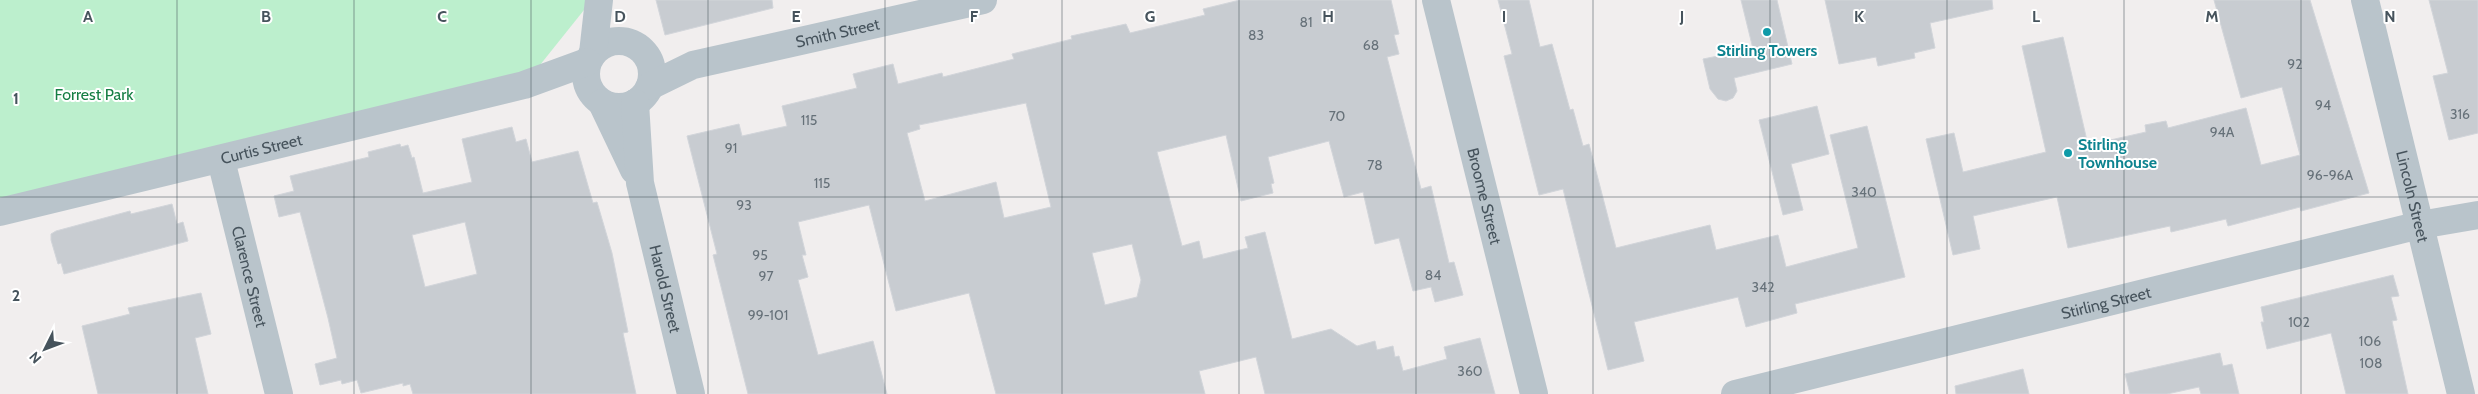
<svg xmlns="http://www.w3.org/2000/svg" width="2478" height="394" font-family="Cabin,sans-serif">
<rect width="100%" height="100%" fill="#f1eeee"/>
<!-- green -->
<polygon fill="#bcefcd" points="0,0 592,0 524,85 0,212"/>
<!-- building -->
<g fill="#c8ccd1" stroke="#d2d5da" fill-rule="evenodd">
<polygon points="656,0 772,0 773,8 665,35"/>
<path d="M 1240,0 L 1391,0 L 1399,34 L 1394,35 L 1399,54 L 1387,57 L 1421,189 L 1431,186 L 1449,263 L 1454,262 L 1463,295 L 1435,302 L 1431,287 L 1413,291 L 1399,238 L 1375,244 L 1363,192 L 1344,197 L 1329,141 L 1268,157 L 1274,183 L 1271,184 L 1273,193 L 1241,201 L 1226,135 L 1157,152 L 1182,246 L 1199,241 L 1203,259 L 1248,248 L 1245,237 L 1265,232 L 1292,339 L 1331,329 L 1357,346 L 1375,341 L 1377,350 L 1393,346 L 1395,357 L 1399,356 L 1403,371 L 1447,359 L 1444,347 L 1480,338 L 1495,394 L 1265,394 L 1256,357 L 1199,371 L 1205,394 L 996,394 L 969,293 L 896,311 L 869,205 L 798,222 L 806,255 L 802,255 L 808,277 L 798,280 L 818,355 L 873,341 L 887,394 L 748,394 L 713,255 L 717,254 L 687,136 L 739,124 L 742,136 L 787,126 L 782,106 L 857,88 L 853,74 L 893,64 L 898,84 L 942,73 L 943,77 L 1014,59 L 1012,54 L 1072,39 L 1071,36 L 1126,24 L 1130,33 L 1205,15 L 1203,9 ZM 1026,103 L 1051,207 L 1004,218 L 996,182 L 925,201 L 907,133 L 920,129 L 919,125 ZM 1132,244 L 1141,280 L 1137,297 L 1105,305 L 1092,253 Z"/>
<polygon points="1498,0 1529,0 1540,47 1552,44 1570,110 1573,109 1583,146 1589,144 1616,248 1710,225 1716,250 1778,235 1786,267 1858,248 1830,135 1867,126 1905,277 1795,304 1797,313 1746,327 1738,297 1634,322 1644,361 1608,370 1563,189 1539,195 1504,56 1512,54"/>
<polygon points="1741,0 1777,0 1792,64 1734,78 1737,91 1733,98 1726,101 1718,99 1710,89 1703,59 1753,49"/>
<polygon points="1825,0 1992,0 1993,9 1930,23 1935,48 1914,53 1915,58 1878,66 1876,57 1839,64"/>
<polygon points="2214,0 2310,0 2369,193 2301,211 2300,207 2228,226 2226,219 2171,232 2170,226 2068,248 2057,197 1973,216 1980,249 1953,255 1926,139 1954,133 1963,172 2046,152 2022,46 2063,37 2088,145 2146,132 2145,125 2166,121 2168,128 2246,108 2261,165 2300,155 2282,87 2241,98"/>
<polygon points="2429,0 2478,0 2478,133 2449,140 2433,76 2448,73"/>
<polygon points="1817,106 1829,154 1791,164 1803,210 1783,215 1759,120"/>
<path d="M 512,127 L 516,142 L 526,139 L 532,162 L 578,151 L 593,203 L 597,202 L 612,253 L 628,332 L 623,333 L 636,394 L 413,394 L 410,384 L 403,386 L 403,383 L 361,393 L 357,380 L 342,384 L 341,380 L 320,385 L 315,364 L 337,358 L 328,318 L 300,212 L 279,217 L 274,196 L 294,191 L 290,176 L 369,157 L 368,152 L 400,144 L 401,147 L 408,145 L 412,158 L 414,157 L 423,193 L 472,182 L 462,139 ZM 465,222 L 477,274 L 425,287 L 412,235 Z"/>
<polygon points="172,204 177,224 183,222 188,241 64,274 61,263 58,264 51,240 51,234 56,231 130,211 131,214"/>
<polygon points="2393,275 2399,296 2391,297 2397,320 2392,321 2408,394 2346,394 2331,333 2267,349 2261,322 2264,322 2261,307"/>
<polygon points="201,293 211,334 195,338 208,394 98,394 82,326 130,314 128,308"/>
<polygon points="2220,353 2223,366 2232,364 2239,394 2201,394 2199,387 2167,394 2130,394 2125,374"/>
<polygon points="2023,369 2029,394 1956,394 1955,386"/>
</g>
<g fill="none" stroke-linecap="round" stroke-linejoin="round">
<!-- minor -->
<g stroke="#b9c4cb" stroke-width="28">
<path id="s1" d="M 1436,0 L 1534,394"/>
<path id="s2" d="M 2365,0 L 2461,394"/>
<circle cx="619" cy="74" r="33"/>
<polyline points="593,53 599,0"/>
<path id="s3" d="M 650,86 L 693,65 L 983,0"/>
<polyline points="602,103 634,170"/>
<path id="s4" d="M 635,103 L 640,183 L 691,394"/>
<path id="s5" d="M 221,160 L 279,394"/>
<path id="s6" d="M 0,212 L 524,85 L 587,62"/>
<path id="s7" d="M 1735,394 L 2420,225 L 2478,215"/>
</g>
</g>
<!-- grid -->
<path fill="none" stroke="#46535c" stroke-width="1" stroke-opacity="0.55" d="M 177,0 L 177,394M 354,0 L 354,394M 531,0 L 531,394M 708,0 L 708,394M 885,0 L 885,394M 1062,0 L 1062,394M 1239,0 L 1239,394M 1416,0 L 1416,394M 1593,0 L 1593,394M 1770,0 L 1770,394M 1947,0 L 1947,394M 2124,0 L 2124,394M 2301,0 L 2301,394M 0,197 L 2478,197"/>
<!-- markers -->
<g fill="#0f9aa8" stroke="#fff" stroke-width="2">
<circle cx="1767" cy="32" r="5"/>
<circle cx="2068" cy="153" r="5"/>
</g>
<g text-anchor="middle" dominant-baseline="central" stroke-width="4" stroke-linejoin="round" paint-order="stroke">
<!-- number labels -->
<g font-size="14" fill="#667179">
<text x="1306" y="22">81</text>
<text x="1256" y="35">83</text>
<text x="1371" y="45">68</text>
<text x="2295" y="64">92</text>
<text x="2323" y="105">94</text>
<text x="2460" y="114">316</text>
<text x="1337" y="116">70</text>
<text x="809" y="120">115</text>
<text x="2222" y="132">94A</text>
<text x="731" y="148">91</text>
<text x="1375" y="165">78</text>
<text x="2330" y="175">96-96A</text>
<text x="822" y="183">115</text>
<text x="1864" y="192">340</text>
<text x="744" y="205">93</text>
<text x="760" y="255">95</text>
<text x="1433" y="275">84</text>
<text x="766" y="276">97</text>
<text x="1763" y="287">342</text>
<text x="768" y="315">99-101</text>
<text x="2299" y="322">102</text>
<text x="2370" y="341">106</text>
<text x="2371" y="363">108</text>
<text x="1470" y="371">360</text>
</g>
<!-- street labels -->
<g font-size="16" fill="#46535c" stroke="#fff">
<text stroke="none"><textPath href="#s3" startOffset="196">Smith Street</textPath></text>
<text stroke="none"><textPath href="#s6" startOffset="269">Curtis Street</textPath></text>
<text stroke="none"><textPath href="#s1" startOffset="202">Broome Street</textPath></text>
<text stroke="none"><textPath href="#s2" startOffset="202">Lincoln Street</textPath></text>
<text stroke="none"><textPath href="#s5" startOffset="120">Clarence Street</textPath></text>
<text stroke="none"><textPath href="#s4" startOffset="189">Harold Street</textPath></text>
<text stroke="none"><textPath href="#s7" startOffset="382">Stirling Street</textPath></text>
</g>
<!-- culture labels -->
<g font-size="16" font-weight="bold" fill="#0d838f" stroke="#fff">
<text x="1767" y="50">Stirling Towers</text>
<text x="2078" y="144" text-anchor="start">Stirling<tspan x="2078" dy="18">Townhouse</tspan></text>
</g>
<!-- park labels -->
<g font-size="16" fill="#167e44" stroke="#fff">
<text x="94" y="94">Forrest Park</text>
</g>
</g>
<g font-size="16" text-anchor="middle" font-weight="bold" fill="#46535c" stroke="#fff" stroke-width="4" stroke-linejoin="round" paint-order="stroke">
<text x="88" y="22">A</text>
<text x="266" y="22">B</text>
<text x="442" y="22">C</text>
<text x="620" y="22">D</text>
<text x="796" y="22">E</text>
<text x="974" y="22">F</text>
<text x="1150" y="22">G</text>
<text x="1328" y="22">H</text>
<text x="1504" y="22">I</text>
<text x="1682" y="22">J</text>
<text x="1859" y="22">K</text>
<text x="2036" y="22">L</text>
<text x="2212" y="22">M</text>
<text x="2390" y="22">N</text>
<text x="16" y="104">1</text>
<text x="16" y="301">2</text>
</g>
<!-- north arrow -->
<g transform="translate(45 349) rotate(228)" stroke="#ffffff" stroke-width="4" paint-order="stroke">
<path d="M0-4L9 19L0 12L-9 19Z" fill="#46535c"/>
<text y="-8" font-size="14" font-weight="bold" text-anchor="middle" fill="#46535c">N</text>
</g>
</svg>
